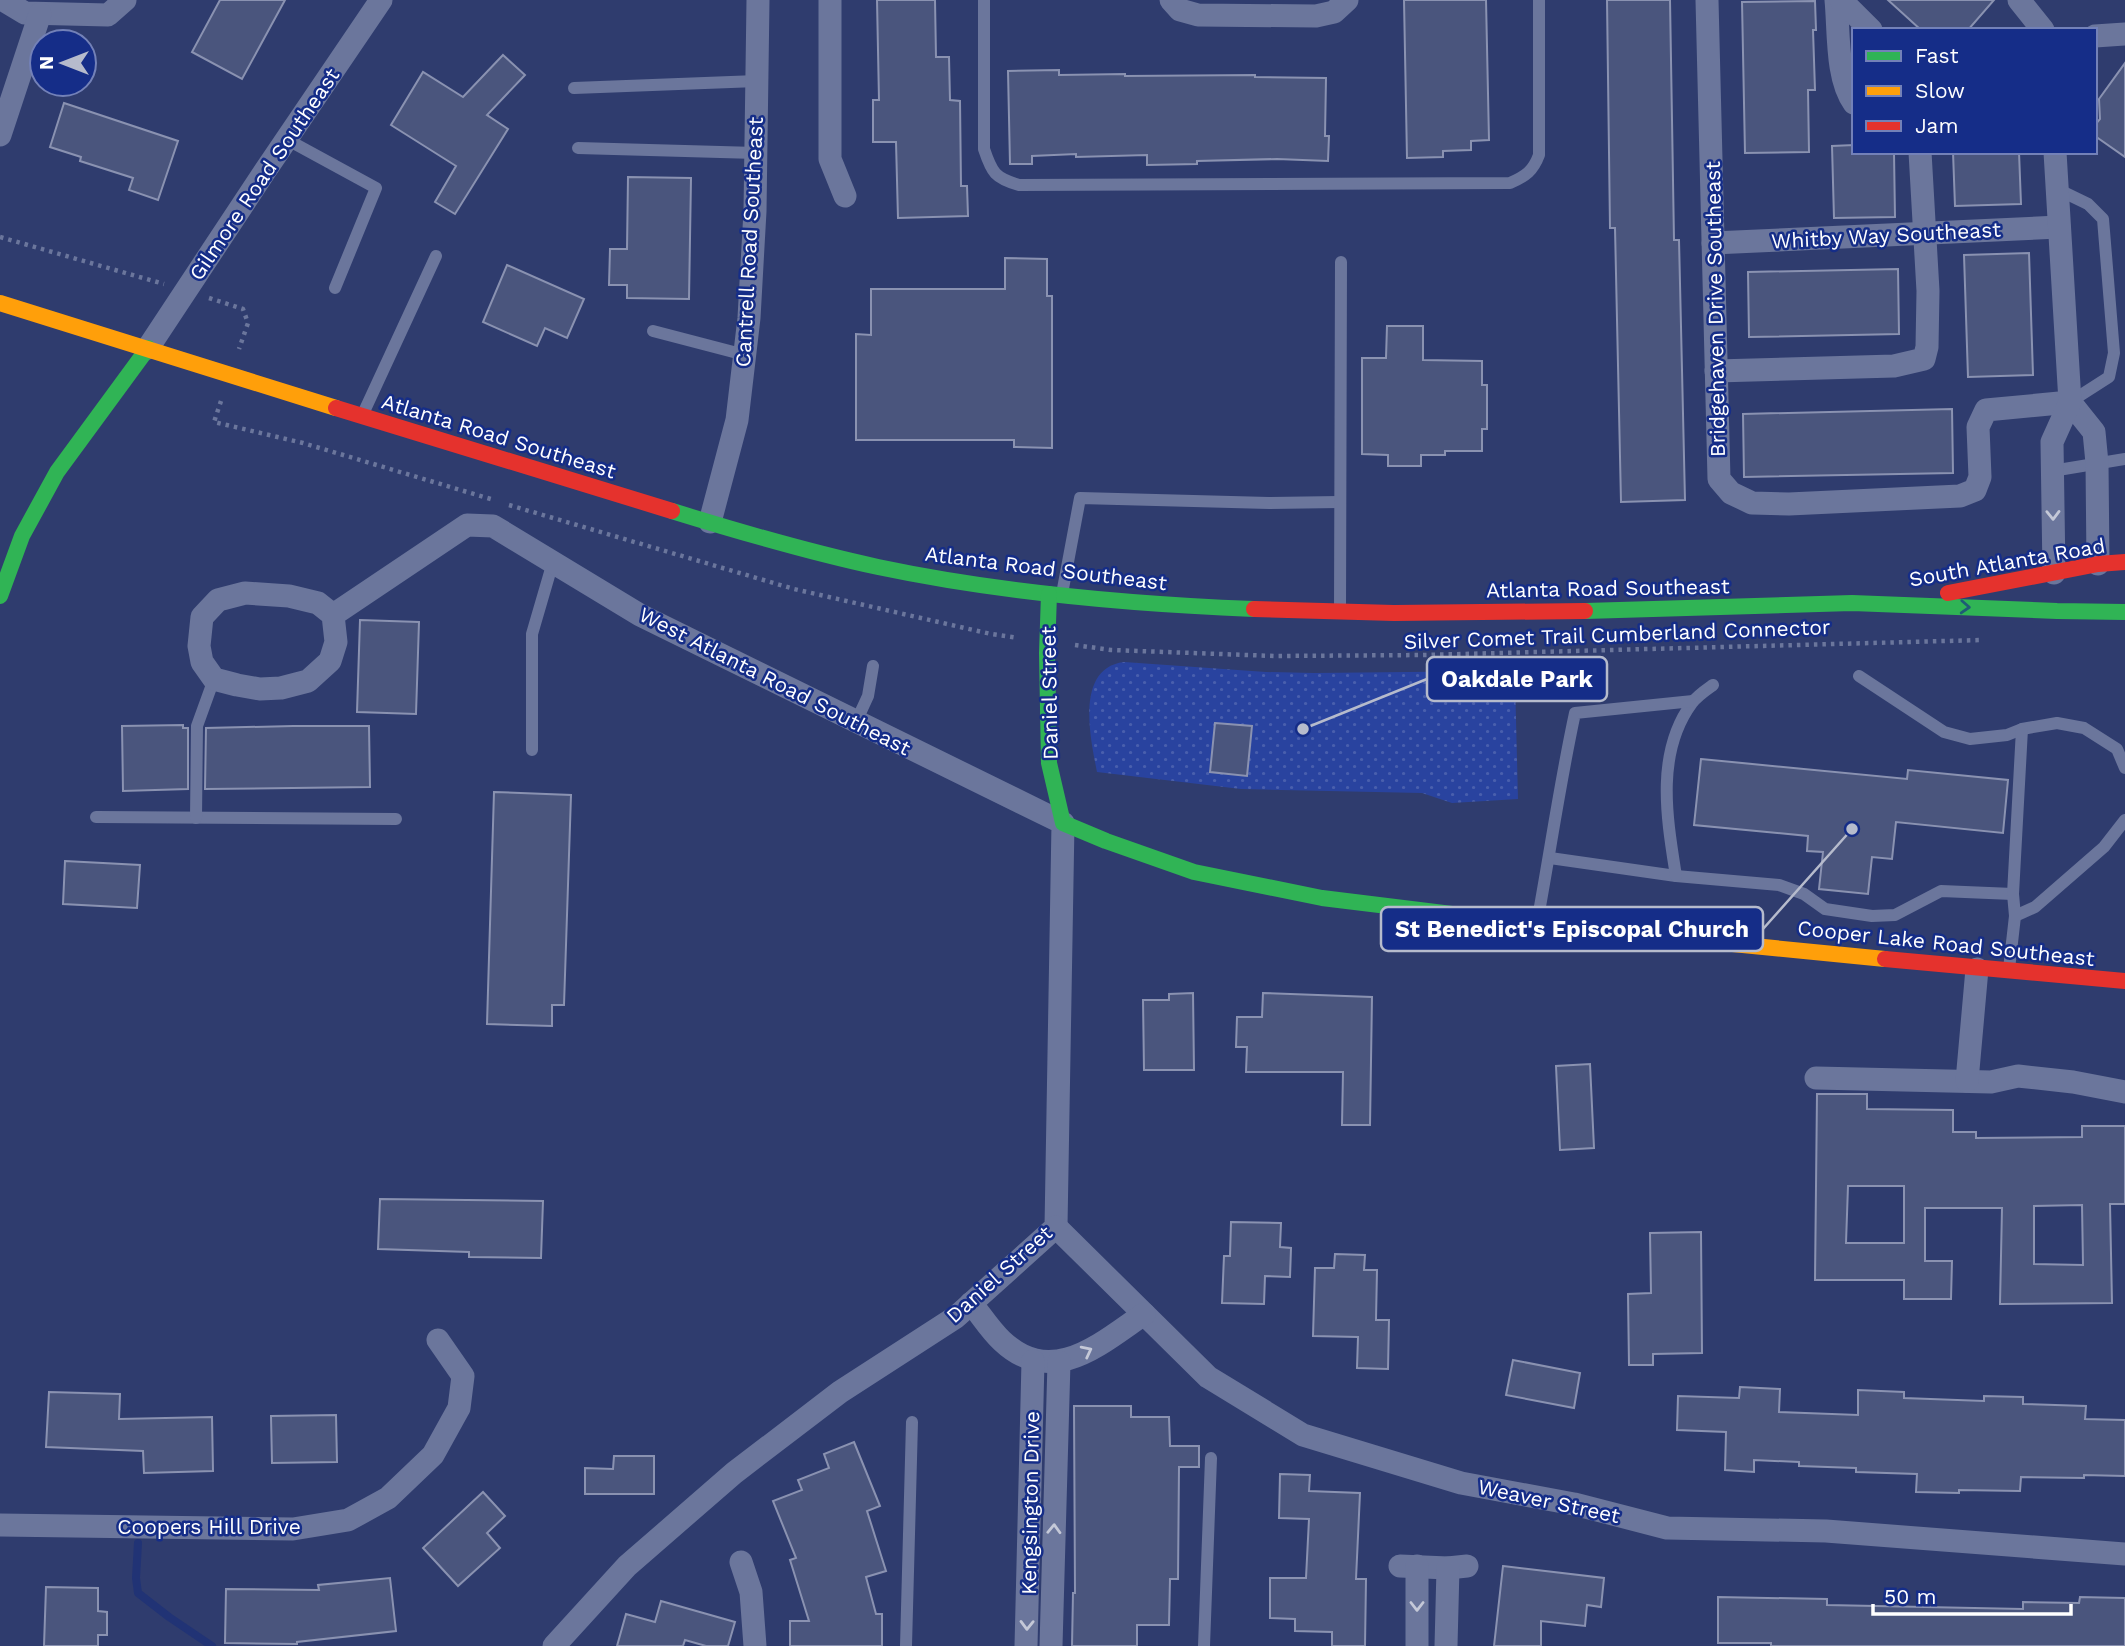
<svg xmlns="http://www.w3.org/2000/svg" width="2125" height="1646" font-family="'Work Sans',sans-serif">
<defs>
<pattern id="grass-dots" width="8" height="8" patternUnits="userSpaceOnUse" patternTransform="scale(1.75)"><rect width="8" height="8" fill="#29439f"/><path d="M2 2h.1M6 6h.1" fill="none" stroke="#495fad" stroke-width="1.8" stroke-linecap="round"/></pattern>
</defs>
<rect width="100%" height="100%" fill="#2f3c6e"/>
<!-- grass -->
<path fill="url(#grass-dots)" d="M 1124,662 L 1266,672 L 1314,673 L 1505,671 L 1515,680 L 1518,799 L 1452,803 L 1422,793 L 1241,789 L 1097,772 C 1091,741 1074,668 1124,662 Z"/>
<g fill="none" stroke-linecap="round" stroke-linejoin="round">
<!-- stream -->
<polyline stroke="#213375" stroke-width="8" points="138,1543 136,1578 138,1593 169,1617 212,1646"/>
</g>
<!-- building -->
<g fill="#4a557d" stroke="#8a92b1" stroke-width="2" fill-rule="evenodd">
<polygon points="220,0 285,0 242,79 192,52"/>
<polygon points="877,0 935,0 936,57 949,57 950,100 960,101 961,186 967,186 968,216 898,218 896,142 873,142 873,100 879,100"/>
<polygon points="1404,0 1486,0 1489,140 1471,141 1471,150 1443,151 1443,157 1407,158"/>
<polygon points="1607,0 1670,0 1674,240 1679,240 1685,500 1621,502 1615,228 1610,228"/>
<polygon points="1888,0 1994,0 1968,30 1921,30"/>
<polygon points="1815,1 1816,30 1813,30 1815,90 1808,90 1809,152 1745,153 1742,2"/>
<polygon points="503,55 525,75 487,115 508,129 455,214 435,202 456,166 391,125 423,72 463,97"/>
<polygon points="2125,63 2125,157 2095,136 2095,125 2100,119 2099,99"/>
<polygon points="1059,70 1059,75 1125,74 1125,76 1255,75 1255,77 1326,78 1325,136 1329,136 1328,161 1277,159 1197,161 1197,164 1147,165 1147,155 1076,157 1076,154 1032,156 1032,164 1010,164 1008,71"/>
<polygon points="64,103 178,141 158,200 129,190 133,178 80,161 81,157 50,147"/>
<polygon points="1854,145 1854,152 1894,153 1895,217 1834,218 1832,146"/>
<polygon points="1953,152 2019,152 2021,204 1955,206"/>
<polygon points="628,177 691,178 689,299 627,298 627,285 609,285 610,249 627,249"/>
<polygon points="2029,253 2033,375 1968,377 1964,255"/>
<polygon points="1005,258 1047,259 1047,296 1052,296 1052,448 1014,447 1014,440 856,440 856,334 871,335 871,289 1005,289"/>
<polygon points="507,265 584,299 567,338 545,328 537,346 483,322"/>
<polygon points="1898,269 1899,334 1749,337 1748,272"/>
<polygon points="1387,326 1423,326 1423,360 1482,361 1482,385 1487,385 1487,429 1482,429 1482,451 1445,451 1445,455 1421,455 1421,466 1388,466 1388,455 1362,454 1362,358 1386,358"/>
<polygon points="1952,409 1953,473 1744,477 1743,414"/>
<polygon points="360,620 419,622 416,714 357,712"/>
<polygon points="1215,723 1252,726 1247,776 1210,772"/>
<polygon points="183,725 183,728 188,728 188,789 123,791 122,726"/>
<polygon points="293,726 369,726 370,787 205,789 206,728"/>
<polygon points="1701,759 1907,779 1908,770 2008,780 2003,833 1896,822 1892,859 1872,857 1868,894 1819,889 1823,852 1807,851 1808,836 1694,825"/>
<polygon points="494,792 571,795 564,1005 552,1005 552,1026 487,1024"/>
<polygon points="65,861 140,865 137,908 63,904"/>
<polygon points="1193,993 1194,1070 1144,1070 1143,1000 1169,1000 1169,994"/>
<polygon points="1263,993 1372,997 1370,1125 1342,1125 1343,1072 1246,1072 1247,1047 1236,1047 1237,1017 1262,1017"/>
<polygon points="1590,1064 1594,1148 1560,1150 1556,1066"/>
<path d="M 1817,1094 L 1867,1094 L 1867,1109 L 1953,1110 L 1953,1132 L 1976,1132 L 1976,1138 L 2082,1137 L 2082,1126 L 2125,1126 L 2125,1204 L 2110,1204 L 2112,1303 L 2000,1304 L 2002,1208 L 1925,1208 L 1925,1261 L 1952,1261 L 1951,1299 L 1904,1299 L 1904,1280 L 1815,1280 ZM 1848,1186 L 1904,1186 L 1904,1243 L 1846,1243 ZM 2082,1205 L 2083,1265 L 2034,1264 L 2034,1206 Z"/>
<polygon points="380,1199 543,1201 541,1258 469,1257 469,1252 378,1249"/>
<polygon points="1231,1222 1281,1223 1280,1247 1291,1248 1290,1277 1265,1276 1264,1304 1222,1303 1224,1256 1230,1256"/>
<polygon points="1701,1232 1702,1353 1653,1354 1653,1365 1629,1365 1628,1294 1651,1293 1650,1233"/>
<polygon points="1335,1254 1365,1255 1364,1270 1377,1270 1376,1320 1389,1320 1388,1369 1357,1368 1358,1337 1313,1336 1315,1268 1334,1268"/>
<polygon points="1513,1360 1580,1373 1574,1408 1506,1395"/>
<polygon points="1740,1387 1780,1389 1779,1412 1858,1415 1858,1390 1904,1392 1904,1398 1984,1401 1984,1396 2023,1397 2023,1404 2086,1406 2085,1419 2125,1420 2125,1476 2084,1475 2084,1478 2021,1477 2020,1491 1959,1490 1959,1493 1916,1492 1917,1474 1856,1472 1856,1468 1799,1466 1799,1462 1754,1460 1754,1472 1725,1470 1726,1432 1677,1430 1678,1396 1739,1398"/>
<polygon points="49,1392 120,1394 119,1419 212,1417 213,1471 144,1473 143,1451 46,1447"/>
<polygon points="1074,1406 1131,1406 1131,1417 1169,1417 1170,1446 1199,1446 1199,1467 1179,1467 1178,1579 1170,1579 1169,1625 1137,1625 1137,1646 1072,1646 1073,1593 1075,1593"/>
<polygon points="336,1415 337,1462 272,1463 271,1416"/>
<polygon points="854,1442 880,1506 867,1511 886,1571 866,1577 876,1614 882,1614 882,1646 790,1646 790,1621 809,1621 790,1560 796,1558 773,1501 802,1490 798,1480 829,1468 824,1454"/>
<polygon points="614,1456 654,1456 654,1494 585,1494 585,1468 613,1469"/>
<polygon points="1280,1474 1310,1475 1309,1491 1360,1493 1356,1579 1366,1579 1365,1646 1332,1646 1332,1632 1295,1631 1295,1619 1270,1618 1270,1578 1306,1578 1309,1519 1279,1518"/>
<polygon points="483,1492 505,1516 487,1533 500,1548 458,1586 423,1548"/>
<polygon points="1503,1566 1604,1578 1601,1607 1587,1605 1585,1626 1541,1621 1541,1646 1494,1646"/>
<polygon points="390,1578 396,1631 297,1642 297,1644 225,1643 226,1589 319,1590 318,1585"/>
<polygon points="46,1587 98,1588 98,1611 107,1612 107,1635 98,1635 98,1646 44,1646"/>
<polygon points="1718,1597 1827,1599 1827,1605 2023,1609 2023,1602 2079,1603 2080,1597 2125,1598 2125,1646 1771,1646 1771,1643 1718,1643"/>
<polygon points="661,1601 735,1622 728,1646 706,1646 685,1640 683,1646 617,1646 626,1614 655,1622"/>
</g>
<g fill="none" stroke-linecap="round" stroke-linejoin="round">
<!-- path -->
<g stroke="#6b769c" stroke-width="4.5" stroke-dasharray="3.5 5" stroke-linecap="butt">
<polyline points="0,237 164,284"/>
<polyline points="209,298 243,309 248,323 239,349"/>
<polyline points="221,401 214,422 303,443 494,500"/>
<polyline points="509,505 794,589 991,634 1018,638"/>
<polyline points="1075,645 1111,650 1275,656 1425,655 1983,640"/>
</g>
<!-- lane -->
<g stroke="#6b769c" stroke-width="12">
<path d="M 984,0 L 984,149 C 992,173 995,178 1019,185 L 1510,183 C 1526,176 1533,171 1539,155 L 1539,0"/>
<polyline points="574,88 757,81"/>
<polyline points="286,139 376,188 335,288"/>
<polyline points="578,148 756,153"/>
<polyline points="2057,189 2088,204 2103,219 2114,353 2109,377 2070,402"/>
<polyline points="653,331 745,355"/>
<polyline points="362,416 436,256"/>
<polyline points="2052,471 2125,459"/>
<polyline points="1062,594 1080,498 1269,503 1339,502"/>
<polyline points="1340,611 1341,262"/>
<polyline points="1859,676 1944,732 1970,739 2007,735 2022,729 2057,723 2084,728 2117,749 2125,768"/>
<polyline points="856,722 868,696 873,666"/>
<polyline points="532,750 532,634 553,562"/>
<polyline points="96,817 396,819"/>
<polyline points="196,818 197,726 214,679"/>
<polyline points="1550,858 1676,876 1779,885 1804,894 1825,909 1872,916 1895,915 1941,891 2013,894"/>
<path d="M 1676,876 C 1667,819 1655,753 1692,703 C 1697,696 1706,690 1713,685"/>
<polyline points="2015,916 2035,907 2104,847 2125,820"/>
<path d="M 1537,923 C 1550,853 1560,782 1575,713 L 1693,701"/>
<polyline points="2009,969 2015,916 2013,894 2022,729"/>
<polyline points="906,1646 912,1422"/>
<polyline points="1204,1646 1211,1458"/>
</g>
<!-- street -->
<g stroke="#6b769c" stroke-width="23">
<polyline points="3,0 25,13 108,15 125,0"/>
<polyline points="830,0 830,159 845,196"/>
<polyline points="1171,0 1180,10 1198,15 1316,16 1334,12 1347,0"/>
<polyline points="1707,0 1719,479 1731,493 1752,503 1789,504 1960,496 1975,490 1980,477 1978,427 1986,410 2070,402"/>
<path d="M 1836,0 C 1839,30 1836,79 1854,103"/>
<polyline points="1841,0 1871,30"/>
<polyline points="2019,0 2043,30"/>
<polyline points="2095,36 2125,34"/>
<polyline points="0,135 40,14"/>
<polyline points="1713,243 2059,227"/>
<polyline points="148,348 265,171 381,0"/>
<polyline points="1716,371 1894,366 1924,359 1927,347 1928,291 1920,152"/>
<polyline points="2070,402 2094,432 2097,463 2098,564"/>
<polyline points="710,522 737,420 749,318 755,211 758,0"/>
<polyline points="2054,573 2052,442 2070,402 2055,152"/>
<polyline points="333,615 336,642 330,661 308,681 281,688 260,689 237,685 214,679 202,662 199,646 202,617 218,600 245,593 289,596 318,603 333,615 467,525 493,526 640,615 1063,823 1056,1227 956,1317 840,1392 734,1473 627,1566 554,1646"/>
<polyline points="1816,1078 1991,1082 2018,1076 2073,1082 2125,1092"/>
<polyline points="1967,1081 1977,969"/>
<polyline points="1056,1227 1208,1377 1303,1435 1461,1483 1574,1504 1667,1528 1826,1531 2125,1554"/>
<path d="M 971,1303 C 981,1315 990,1330 1002,1341 C 1052,1388 1100,1344 1144,1314"/>
<polyline points="0,1525 293,1529 348,1520 388,1498 433,1455 459,1408 463,1376 438,1340"/>
<polyline points="741,1562 751,1592 755,1646"/>
<polyline points="1400,1566 1448,1568 1467,1566"/>
<polyline points="1417,1566 1417,1646"/>
<polyline points="1026,1646 1033,1361"/>
<polyline points="1051,1646 1059,1362"/>
<polyline points="1446,1646 1448,1568"/>
</g>
<!-- fast -->
<g stroke="#30b455" stroke-width="16">
<path d="M 672,511 C 740,532 808,552 878,567 C 1001,593 1128,604 1254,609"/>
<polyline points="1049,594 1047,653 1049,763 1063,823 1106,841 1194,872 1322,898 1550,926"/>
<polyline points="0,596 22,536 57,472 148,348"/>
<polyline points="1585,611 1852,603 2057,611 2125,612"/>
</g>
<!-- slow -->
<g stroke="#ff9f0a" stroke-width="16">
<polyline points="0,303 336,408"/>
<polyline points="1550,926 1885,959"/>
</g>
<!-- jam -->
<g stroke="#e5322d" stroke-width="16">
<polyline points="336,408 672,511"/>
<polyline points="1948,593 2098,564 2125,562"/>
<polyline points="1254,609 1394,613 1585,611"/>
<polyline points="1885,959 2125,981"/>
</g>
</g>
<!-- one-way arrows -->
<defs><path id="oneway-chevron" d="M-2-3.5L2.5 0L-2 3.5" fill="none" stroke-width="1.6" stroke-linecap="round" stroke-linejoin="round" transform="scale(1.75)"/></defs>
<g stroke="#c4c8d7">
<use href="#oneway-chevron" transform="translate(2053 515) rotate(89)"/>
<use href="#oneway-chevron" transform="translate(1087 1351) rotate(-27)"/>
<use href="#oneway-chevron" transform="translate(1054 1529) rotate(-88)"/>
<use href="#oneway-chevron" transform="translate(1417 1606) rotate(90)"/>
<use href="#oneway-chevron" transform="translate(1027 1625) rotate(91)"/>
</g>
<use stroke="#1e5c76" href="#oneway-chevron" transform="translate(1965 607) rotate(3)"/>
<g text-anchor="middle" dominant-baseline="central" stroke-width="5" stroke-linejoin="round" paint-order="stroke">
<!-- street labels -->
<g font-size="21" fill="#fff" stroke="#152d88">
<text transform="translate(264 174) rotate(-56)">Gilmore Road Southeast</text>
<text transform="translate(1886 235) rotate(-3)">Whitby Way Southeast</text>
<text transform="translate(749 242) rotate(-87)">Cantrell Road Southeast</text>
<text transform="translate(1715 309) rotate(-91)">Bridgehaven Drive Southeast</text>
<text transform="translate(499 436) rotate(17)">Atlanta Road Southeast</text>
<text transform="translate(2007 562) rotate(-10)">South Atlanta Road</text>
<text transform="translate(1046 568) rotate(7)">Atlanta Road Southeast</text>
<text transform="translate(1608 588) rotate(-1)">Atlanta Road Southeast</text>
<text transform="translate(1617 634) rotate(-2)">Silver Comet Trail Cumberland Connector</text>
<text transform="translate(775 681) rotate(27)">West Atlanta Road Southeast</text>
<text transform="translate(1049 693) rotate(-91)">Daniel Street</text>
<text transform="translate(1946 943) rotate(6)">Cooper Lake Road Southeast</text>
<text transform="translate(999 1274) rotate(-42)">Daniel Street</text>
<text transform="translate(1549 1501) rotate(12)">Weaver Street</text>
<text transform="translate(1030 1503) rotate(-89)">Kengsington Drive</text>
<text x="209" y="1526">Coopers Hill Drive</text>
</g>
</g>
<!-- callouts -->
<path fill="none" stroke="#b6bbcc" stroke-width="2.5" d="M1303 729L1427 679M1852 829L1763 929"/>
<g fill="#b6bbcc" stroke="#152d88" stroke-width="2.5">
<circle cx="1303" cy="729" r="7"/>
<circle cx="1852" cy="829" r="7"/>
</g>
<g fill="#152d88" stroke="#b6bbcc" stroke-width="2.5">
<rect x="1427" y="657" width="180" height="44" rx="7"/>
<rect x="1381" y="907" width="382" height="44" rx="7"/>
</g>
<g font-size="23" text-anchor="middle" font-weight="bold" fill="#fff">
<text x="1517" y="687">Oakdale Park</text>
<text x="1572" y="937">St Benedict's Episcopal Church</text>
</g>
<!-- legend -->
<rect x="1852" y="28" width="245" height="126" fill="#152d88" stroke="#7381b8" stroke-width="2"/>
<rect x="1866" y="51" width="35" height="10" fill="#30b455" stroke="#7381b8" stroke-width="2"/>
<text x="1915" y="63" font-size="21" fill="#ffffff">Fast</text>
<rect x="1866" y="86" width="35" height="10" fill="#ff9f0a" stroke="#7381b8" stroke-width="2"/>
<text x="1915" y="98" font-size="21" fill="#ffffff">Slow</text>
<rect x="1866" y="121" width="35" height="10" fill="#e5322d" stroke="#7381b8" stroke-width="2"/>
<text x="1915" y="133" font-size="21" fill="#ffffff">Jam</text>
<!-- north arrow -->
<g transform="translate(63 63) rotate(270)"><circle r="33" fill="#152d88" stroke="#7381b8" stroke-width="2"/>
<path d="M0-5L12 26L0 18L-12 26Z" fill="#b6bbcc"/>
<text y="-10" font-size="19" font-weight="bold" text-anchor="middle" fill="#ffffff">N</text>
</g>
<!-- scale -->
<path d="M1873 1604v10h198v-10" fill="none" stroke="#ffffff" stroke-width="3.5"/>
<text x="1884" y="1604" font-size="21" fill="#ffffff" stroke="#152d88" stroke-width="5" paint-order="stroke">50 m</text>
</svg>
